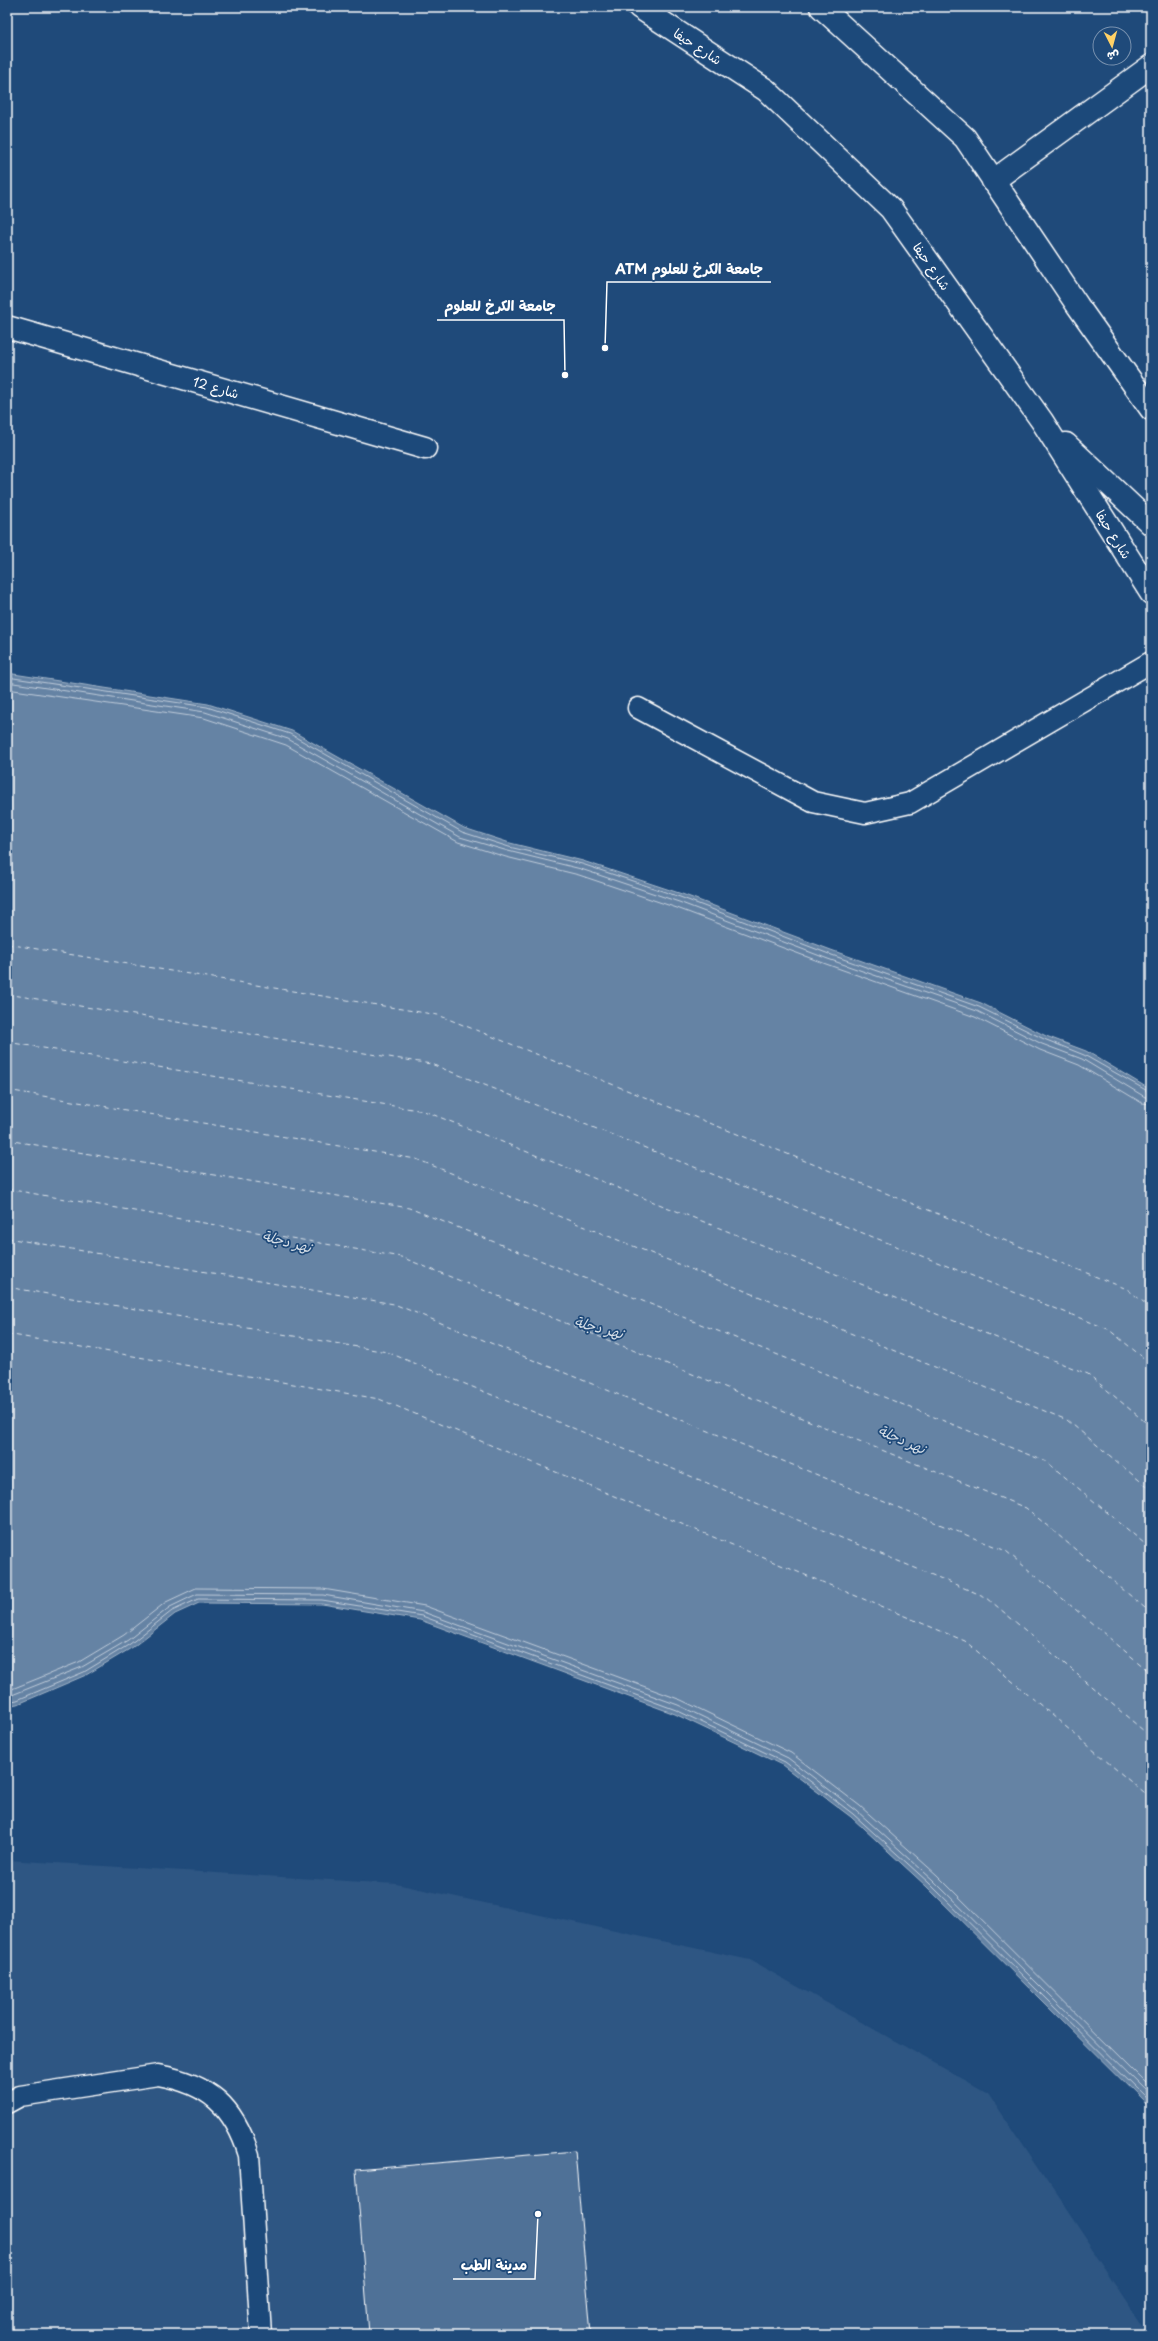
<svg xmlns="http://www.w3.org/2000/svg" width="1158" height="2341" font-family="'Playpen Sans','Playpen Sans Arabic',sans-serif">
<rect width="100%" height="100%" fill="#1f4a7a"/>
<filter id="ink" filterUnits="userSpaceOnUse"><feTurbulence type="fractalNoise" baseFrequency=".025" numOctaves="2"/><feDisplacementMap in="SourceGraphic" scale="8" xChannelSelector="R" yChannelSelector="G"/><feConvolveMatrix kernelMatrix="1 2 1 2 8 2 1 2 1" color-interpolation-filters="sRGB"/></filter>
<g filter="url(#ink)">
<!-- built -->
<polygon fill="#2e5683" points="7,1860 396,1884 750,1960 988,2093 1150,2334 7,2334"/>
<!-- water -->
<polygon fill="#6583a4" stroke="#a3b5c8" points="7,673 208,704 292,731 464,828 510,843 583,861 682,894 831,950 981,1003 1046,1036 1086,1051 1151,1090 1151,2109 926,1886 851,1817 782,1765 675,1714 420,1620 322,1604 199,1603 175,1614 133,1647 86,1675 18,1704 7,1706"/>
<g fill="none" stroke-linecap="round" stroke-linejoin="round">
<!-- shore -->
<g stroke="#c1cddb" stroke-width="1">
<polyline points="7,677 207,707 290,734 462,832 509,847 582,864 680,897 829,954 979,1007 1044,1039 1084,1055 1151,1093"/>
<polyline points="7,682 205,712 288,739 460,837 508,851 581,869 679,902 828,959 977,1011 1042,1044 1082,1059 1145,1097 1151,1098"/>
<polyline points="7,689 204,718 286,745 458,842 506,857 579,875 677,908 826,964 975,1017 1040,1050 1079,1065 1142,1103 1151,1104"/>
<polyline points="7,1691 79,1662 124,1635 166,1602 196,1588 323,1589 425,1606 681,1700 791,1753 860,1806 937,1875 1151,2088"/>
<polyline points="7,1697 82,1667 128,1640 170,1607 197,1594 323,1595 423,1612 678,1705 788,1758 857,1811 933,1880 1151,2096"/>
<polyline points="7,1702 17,1700 84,1672 130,1644 172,1611 198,1599 322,1600 422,1616 676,1710 785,1762 853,1814 929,1883 1151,2103"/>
</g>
<!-- ferry -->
<g stroke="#d8e0e8" stroke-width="1" stroke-dasharray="5 4" stroke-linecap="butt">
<polyline points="7,944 438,1015 1127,1289 1151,1308"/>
<polyline points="7,994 431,1064 1108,1329 1151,1364"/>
<polyline points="7,1042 424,1111 1088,1374 1151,1427"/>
<polyline points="7,1090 416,1159 1067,1420 1151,1490"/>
<polyline points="7,1140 409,1208 1047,1462 1151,1549"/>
<polyline points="7,1189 401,1257 1026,1508 1151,1613"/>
<polyline points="7,1238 394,1304 1006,1551 1151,1673"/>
<polyline points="7,1287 387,1352 986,1597 1151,1737"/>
<polyline points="7,1334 379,1399 965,1641 1151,1799"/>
</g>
</g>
<!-- building -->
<polygon fill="#507197" stroke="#fff" points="575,2151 591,2334 369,2334 356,2170"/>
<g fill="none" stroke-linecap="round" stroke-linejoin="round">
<!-- service casing -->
<g stroke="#fff" stroke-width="23">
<g id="service">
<polyline points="638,708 813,802 865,813 910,803 1151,662"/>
<path d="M 7,2103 L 20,2096 L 158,2075 C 209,2084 234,2106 249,2155 L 261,2334"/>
</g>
</g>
<!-- minor casing -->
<g stroke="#fff" stroke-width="25">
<g id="minor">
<polyline points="993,181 1151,66"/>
<polyline points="7,327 425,448"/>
</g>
</g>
<!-- secondary casing -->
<g stroke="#fff" stroke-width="25">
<g id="secondary">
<polyline points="639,7 766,90 891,209 1042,421 1151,593"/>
<polyline points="821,7 965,138 1078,306 1151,409"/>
<polyline points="1066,444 1151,524"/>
</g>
</g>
<!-- service -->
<use href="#service" stroke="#1f4a7a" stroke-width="20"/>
<!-- minor -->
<use href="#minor" stroke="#1f4a7a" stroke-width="22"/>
<!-- secondary -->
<use href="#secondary" stroke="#1f4a7a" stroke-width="22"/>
</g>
</g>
<g text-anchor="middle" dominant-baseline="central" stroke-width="3.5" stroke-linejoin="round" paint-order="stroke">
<!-- street labels -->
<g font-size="13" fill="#fff" stroke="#1f4a7a">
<text transform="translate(698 46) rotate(33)">شارع حيفا</text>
<text transform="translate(932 266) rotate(55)">شارع حيفا</text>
<text transform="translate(216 387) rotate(16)">شارع 12</text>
<text transform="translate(1114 534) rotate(58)">شارع حيفا</text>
</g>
<!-- water labels -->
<g font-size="14" font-style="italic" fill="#d8e0e8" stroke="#1f4a7a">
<text transform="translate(287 1241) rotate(15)">نهر دجلة</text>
<text transform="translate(599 1327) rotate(15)">نهر دجلة</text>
<text transform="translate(902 1439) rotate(24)">نهر دجلة</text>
</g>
</g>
<!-- callouts -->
<path fill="none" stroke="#fff" stroke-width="1.5" d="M605 348L607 282H771M565 375L564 320H437M538 2214L535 2279H453"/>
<g fill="#fff" stroke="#1f4a7a" stroke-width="1.5">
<circle cx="605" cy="348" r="4"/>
<circle cx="565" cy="375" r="4"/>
<circle cx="538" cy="2214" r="4"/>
</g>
<g font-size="14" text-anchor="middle" font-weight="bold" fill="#fff" stroke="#1f4a7a" stroke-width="3.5" stroke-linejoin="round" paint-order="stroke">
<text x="689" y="274">ATM جامعة الكرخ للعلوم</text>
<text x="500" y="311">جامعة الكرخ للعلوم</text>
<text x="494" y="2270">مدينة الطب</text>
</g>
<!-- margin -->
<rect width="1158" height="2341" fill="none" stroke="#1f4a7a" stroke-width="24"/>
<rect x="12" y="12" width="1134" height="2317" fill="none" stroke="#fff" stroke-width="1.5" filter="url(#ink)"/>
<!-- north arrow -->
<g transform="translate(1112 46) rotate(174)"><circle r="19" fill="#1f4a7a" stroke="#7992af"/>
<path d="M0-3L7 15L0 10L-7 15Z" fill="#ffd166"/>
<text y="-6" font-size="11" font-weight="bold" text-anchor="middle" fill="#ffffff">ش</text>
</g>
</svg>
